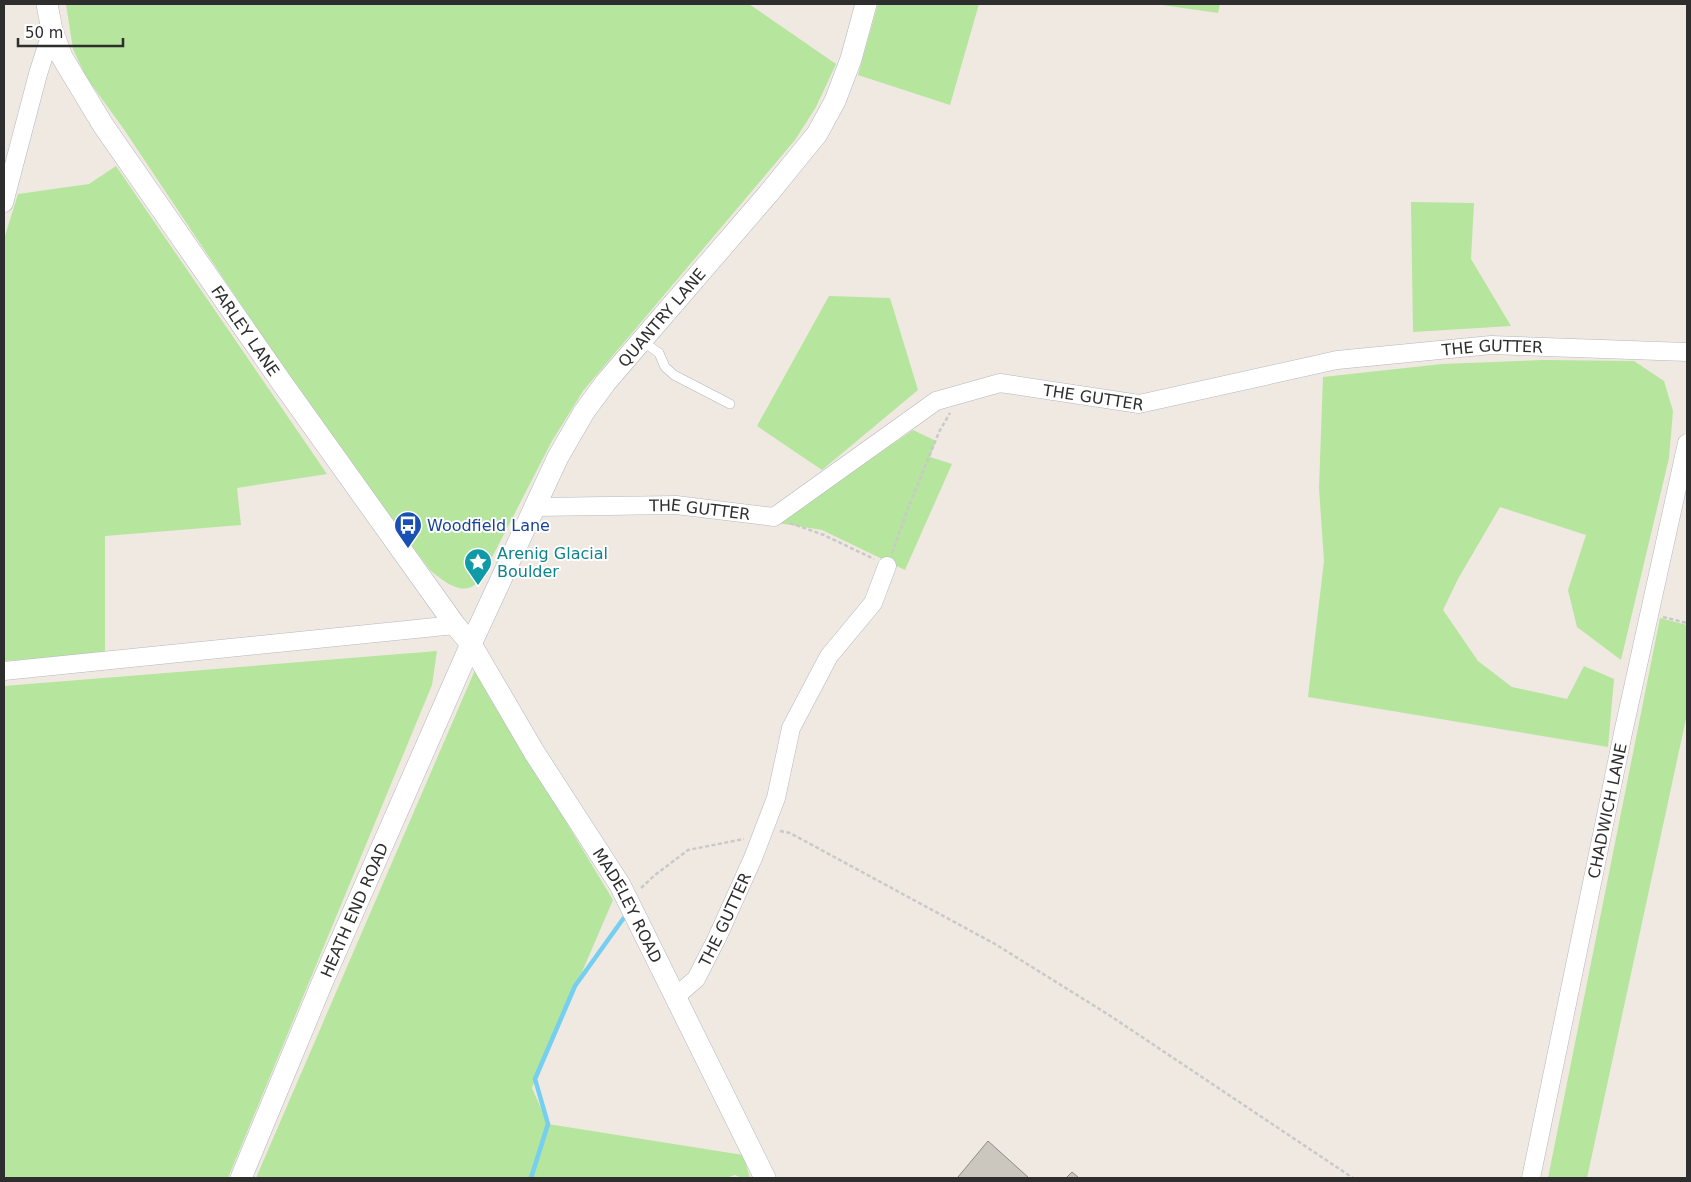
<svg xmlns="http://www.w3.org/2000/svg" width="1691" height="1182" font-family="'DejaVu Sans',sans-serif">
<rect width="100%" height="100%" fill="#efe9e1"/>
<!-- green -->
<g fill="#b6e59e">
<path d="M 66,4 L 749,4 L 836,64 L 816,107 L 795,140 L 583,391 L 552,441 L 484,573 C 482,576 480,580 477,583 C 462,598 441,579 430,570 L 312,411 L 123,128 L 86,77 L 73,49 Z"/>
<polygon points="878,4 979,4 950,105 858,75"/>
<polygon points="1155,4 1220,4 1218,13"/>
<polygon points="116,166 327,474 237,488 241,525 105,536 105,654 4,661 4,239 18,194 89,184"/>
<polygon points="1411,202 1474,203 1471,259 1511,326 1413,332"/>
<polygon points="829,296 890,298 918,390 822,470 757,426"/>
<polygon points="1542,360 1634,361 1664,381 1673,411 1669,458 1621,660 1577,627 1568,590 1586,535 1500,507 1458,579 1443,610 1478,661 1512,687 1567,699 1584,666 1614,679 1608,747 1308,697 1324,561 1319,488 1323,377 1442,364"/>
<polygon points="913,430 936,441 930,457 952,464 905,570 822,530 778,523"/>
<polygon points="1660,618 1687,625 1687,714 1587,1178 1548,1178"/>
<polygon points="437,651 432,685 228,1178 4,1178 4,686"/>
<polygon points="475,670 613,900 532,1088 548,1124 743,1155 750,1178 742,1178 735,1175 726,1178 256,1178"/>
</g>
<g fill="none" stroke-linecap="round" stroke-linejoin="round">
<!-- stream -->
<polyline stroke="#75cff0" stroke-width="4.5" points="531,1178 548,1124 535,1079 575,986 623,919"/>
</g>
<!-- building -->
<g fill="#cbc7bf" stroke="#8e8b86">
<polygon points="988,1141 1029,1178 959,1178 958,1177"/>
<polygon points="1072,1172 1079,1178 1066,1178"/>
</g>
<g fill="none" stroke-linecap="round" stroke-linejoin="round">
<!-- service casing -->
<g stroke="#b4b7c1" stroke-width="10">
<polyline id="service" points="642,341 659,353 665,367 674,375 730,404"/>
</g>
<!-- minor casing -->
<g stroke="#b4b7c1" stroke-width="19">
<g id="minor">
<polyline points="4,203 38,74 52,30"/>
<path id="s1" d="M 535,507 L 676,505 L 774,517 L 936,401 L 1000,383 L 1139,404 L 1337,360 L 1491,345 L 1687,352"/>
<polyline points="4,671 455,625"/>
<path id="s2" d="M 675,997 L 696,979 L 717,938 L 753,858 L 776,798 L 791,728 L 829,656 L 873,603 L 887,566"/>
<path id="s3" d="M 1531,1178 L 1623,733 L 1687,443"/>
</g>
</g>
<!-- tertiary casing -->
<g stroke="#b4b7c1" stroke-width="22">
<g id="tertiary">
<path id="s4" d="M 47,4 L 52,30 L 62,57 L 103,125 L 280,380 L 455,625 L 471,644 L 534,752 L 620,885 L 765,1178"/>
<path id="s5" d="M 241,1178 L 322,983 L 471,644 L 558,457 L 584,412 L 606,382 L 768,194 L 817,134 L 835,101 L 851,59 L 866,4"/>
</g>
</g>
<!-- path -->
<g stroke="#c9c9c9" stroke-width="2.5" stroke-dasharray="4 2.5" stroke-linecap="butt">
<polyline points="790,523 824,535 874,559"/>
<polyline points="892,553 909,506 939,432 950,413"/>
<polyline points="1663,617 1687,623"/>
<polyline points="780,831 790,833 995,944 1109,1015 1353,1178"/>
<polyline points="641,888 655,875 688,850 744,839"/>
</g>
<!-- service -->
<use href="#service" stroke="#fff" stroke-width="9"/>
<!-- minor -->
<use href="#minor" stroke="#fff" stroke-width="18"/>
<!-- tertiary -->
<use href="#tertiary" stroke="#fff" stroke-width="21"/>
</g>
<!-- icons -->
<defs>
<g id="bus-pin" transform="scale(1.4375)"><path d="M0 17L-7.5 6A9.5 9.5 0 1 1 7.5 6Z" fill="#1a4fb4" stroke="#fff"/><path d="M-5-6H5V4H4V6H2V4H-2V6H-4V4H-5ZM-3.5-4V0h7V-4ZM-3.5 1.2v1.5H-2V1.2ZM2 1.2v1.5H3.5V1.2Z" fill="#fff"/></g>
<g id="sight-pin" transform="scale(1.4375)"><path d="M0 17L-7.5 6A9.5 9.5 0 1 1 7.5 6Z" fill="#0f9aa8" stroke="#fff"/><path d="M0-6L1.8-2.2L6-1.7L2.9 1.2L3.7 5.4L0 3.3L-3.7 5.4L-2.9 1.2L-6-1.7L-1.8-2.2Z" fill="#fff"/></g>
</defs>
<g fill-rule="evenodd">
<use href="#bus-pin" x="408" y="525"/>
<use href="#sight-pin" x="478" y="562"/>
</g>
<g text-anchor="middle" dominant-baseline="central" stroke-width="4" stroke-linejoin="round" paint-order="stroke">
<!-- street labels -->
<g font-size="16" fill="#2e2e2e" stroke="#fff">
<text stroke="none"><textPath href="#s5" startOffset="962">QUANTRY LANE</textPath></text>
<text stroke="none"><textPath href="#s4" startOffset="385">FARLEY LANE</textPath></text>
<text stroke="none"><textPath href="#s1" startOffset="1005">THE GUTTER</textPath></text>
<text stroke="none"><textPath href="#s1" startOffset="600">THE GUTTER</textPath></text>
<text stroke="none"><textPath href="#s1" startOffset="165">THE GUTTER</textPath></text>
<text stroke="none"><textPath href="#s3" startOffset="375">CHADWICH LANE</textPath></text>
<text stroke="none"><textPath href="#s4" startOffset="1076">MADELEY ROAD</textPath></text>
<text stroke="none"><textPath href="#s5" startOffset="291">HEATH END ROAD</textPath></text>
<text stroke="none"><textPath href="#s2" startOffset="94">THE GUTTER</textPath></text>
</g>
<!-- transit labels -->
<g font-size="16" fill="#164399" stroke="#fff" text-anchor="start">
<text x="427" y="525">Woodfield Lane</text>
</g>
<!-- culture labels -->
<g font-size="16" fill="#0d838f" stroke="#fff" text-anchor="start">
<text x="497" y="553">Arenig Glacial<tspan x="497" dy="18">Boulder</tspan></text>
</g>
</g>
<!-- border -->
<rect width="1691" height="1182" fill="none" stroke="#2e2e2e" stroke-width="10"/>
<!-- scale -->
<path d="M18 38v8h105v-8" fill="none" stroke="#2e2e2e" stroke-width="2.5"/>
<text x="25" y="38" font-size="15" fill="#2e2e2e" stroke="#ffffff" stroke-width="4" paint-order="stroke">50 m</text>
</svg>
